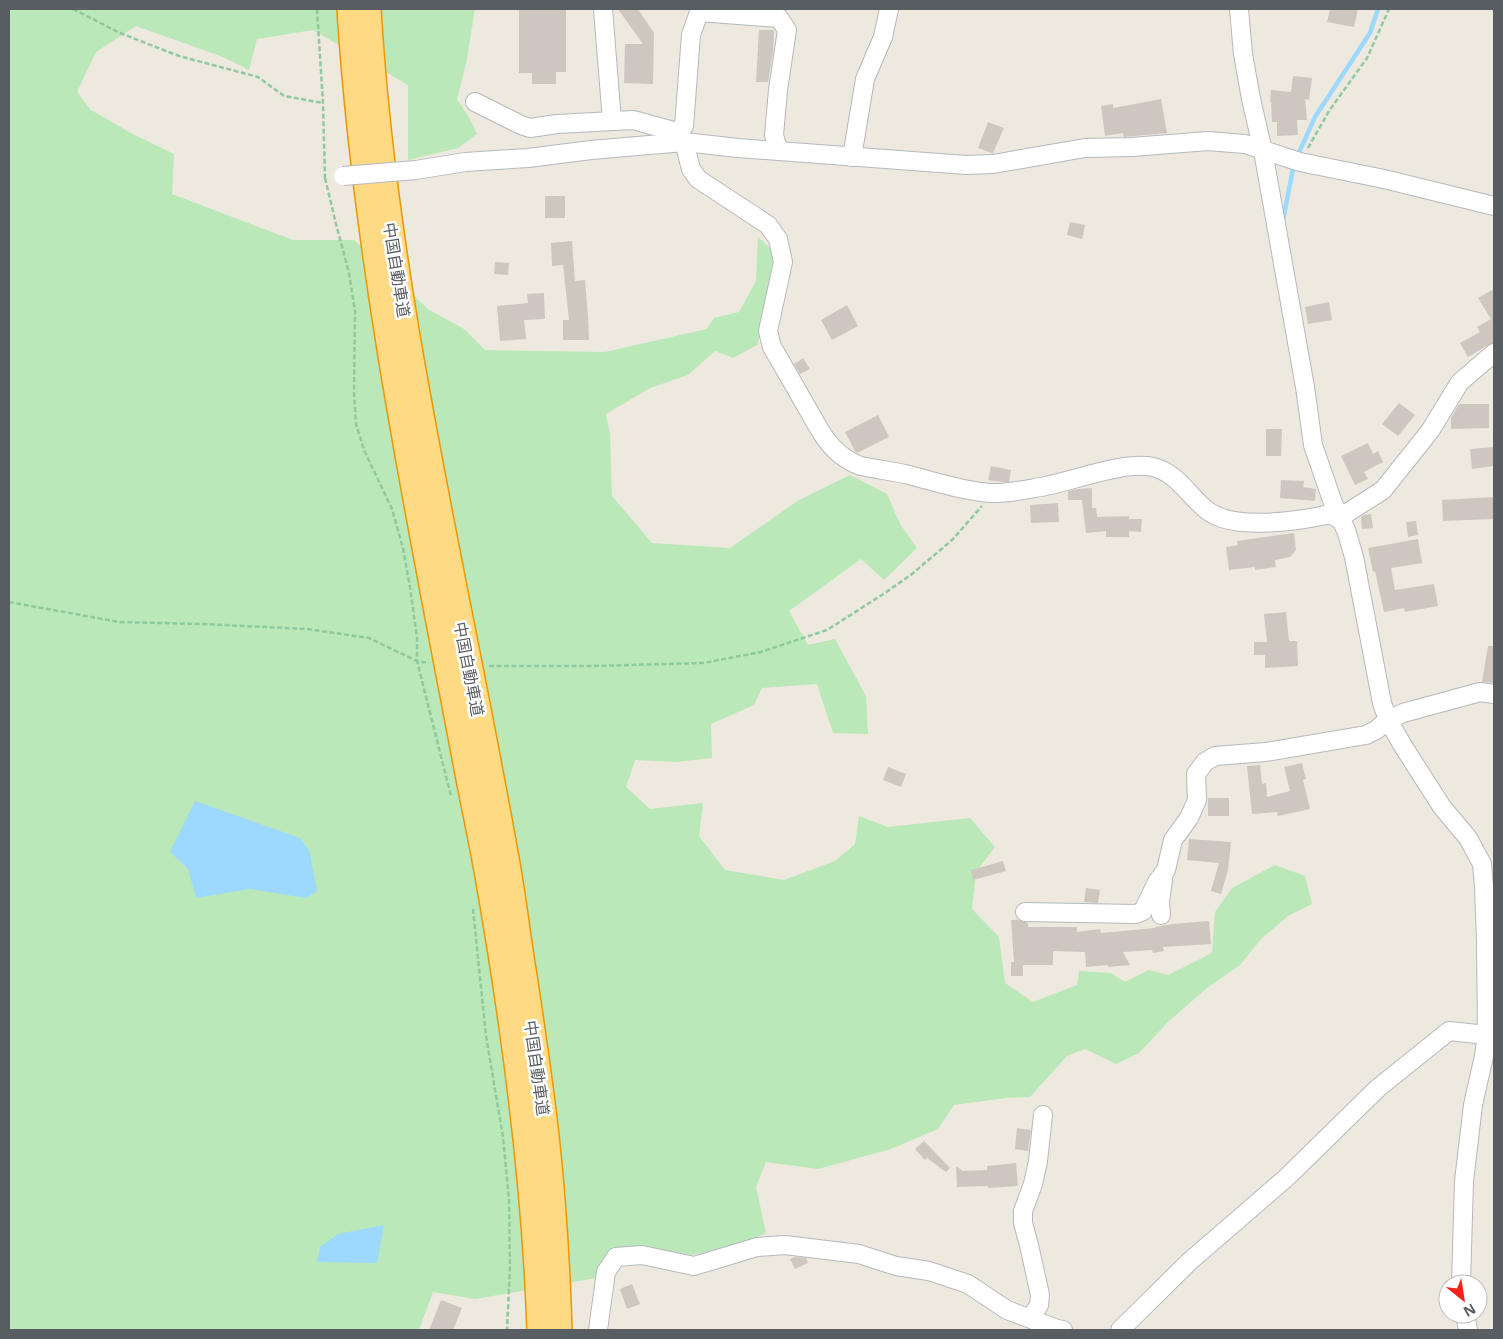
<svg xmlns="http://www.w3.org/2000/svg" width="1503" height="1339" font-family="'Open Sans','Noto Sans JP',sans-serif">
<rect width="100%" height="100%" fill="#ede9df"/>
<!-- green -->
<polygon fill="#bae8b8" points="9,9 475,9 466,64 457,99 470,119 477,134 458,148 408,160 408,85 313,30 257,39 249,70 223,57 136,26 96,52 77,92 91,110 131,133 174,154 172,194 293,240 354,240 428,309 464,329 485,350 605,352 707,329 714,318 739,312 756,281 758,237 777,255 766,318 757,345 733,358 715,351 688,375 650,388 606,414 610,434 612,496 652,543 730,548 799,500 850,475 887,494 900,524 917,548 884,580 861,559 789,611 808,645 835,639 866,696 868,734 833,733 817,684 762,688 754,705 711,724 712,758 677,762 635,760 626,787 650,809 703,803 699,836 725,870 784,880 835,861 855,844 859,816 888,827 970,818 995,847 976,872 972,909 999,937 1005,983 1033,1002 1077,985 1079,971 1111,973 1125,982 1149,970 1168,975 1212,953 1215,912 1232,888 1275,865 1305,876 1312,904 1288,916 1262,938 1240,965 1207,988 1169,1021 1139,1053 1116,1064 1085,1049 1067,1056 1030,1097 1006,1098 954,1105 938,1129 891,1149 818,1169 766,1162 756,1187 766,1233 740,1244 693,1255 646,1247 614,1253 596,1278 475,1299 433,1292 419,1330 9,1330"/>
<!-- water -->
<g fill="#9dd9ff">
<polygon points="195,801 300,838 309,850 317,891 306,898 250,889 196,898 188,869 170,852"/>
<polygon points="384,1225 377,1263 317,1262 320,1247 338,1234"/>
</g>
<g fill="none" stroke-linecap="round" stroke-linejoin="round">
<!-- stream -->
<g stroke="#9dd9ff" stroke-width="4.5">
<polyline points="1297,157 1315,117 1370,33 1378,9"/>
<polyline points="1283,220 1294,164"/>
</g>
</g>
<!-- building -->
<g fill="#cdc7c0">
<polygon points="519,9 566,9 566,72 556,72 556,84 532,84 532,73 519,73"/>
<polygon points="618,9 638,9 654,33 653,84 624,83 625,44 643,44"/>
<polygon points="1330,9 1358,9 1354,27 1327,22"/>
<polygon points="759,30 774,30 773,52 768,82 756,82"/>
<polygon points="1293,76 1312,78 1309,100 1305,99 1307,120 1297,120 1298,135 1277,136 1277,122 1272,122 1271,102 1270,102 1271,90 1291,92"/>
<polygon points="1161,99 1167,133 1124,137 1123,133 1105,136 1101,106 1113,104 1113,108"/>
<polygon points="988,122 1004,128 993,153 992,153 978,148"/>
<rect x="545" y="196" width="20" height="22"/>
<polygon points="1070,222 1085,225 1082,239 1067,235"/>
<polygon points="572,241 575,281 585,280 588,316 589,340 563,340 563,320 569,320 563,265 552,266 551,243"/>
<polygon points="495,262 509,263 508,275 494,274"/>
<polygon points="1494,289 1494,343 1488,345 1468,357 1460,343 1480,332 1477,327 1491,319 1478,298"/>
<polygon points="544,293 545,319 524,320 526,339 500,341 497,306 528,303 527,294"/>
<polygon points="1329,302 1332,320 1308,324 1305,307"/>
<polygon points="847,305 858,326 832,340 821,320"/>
<polygon points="803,358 810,369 800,374 794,364"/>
<polygon points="1399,403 1415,415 1398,436 1382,424"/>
<polygon points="1459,404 1489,404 1489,428 1451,429 1451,418"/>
<polygon points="878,415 889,437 857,453 855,451 845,432"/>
<polygon points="1266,429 1282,429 1281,456 1266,456"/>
<polygon points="1368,443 1373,454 1378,451 1383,462 1364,472 1368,479 1355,485 1341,456"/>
<polygon points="1494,447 1494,466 1472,469 1470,449"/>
<polygon points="991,466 1011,470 1009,482 1003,482 988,480"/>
<polygon points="1281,480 1304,481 1303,487 1316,489 1315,501 1280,498"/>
<polygon points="1092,488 1092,508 1096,508 1097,517 1129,516 1129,519 1142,519 1141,532 1129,531 1129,537 1106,537 1106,531 1086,533 1082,500 1068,500 1068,491 1078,489"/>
<polygon points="1494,497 1494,519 1443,521 1442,500"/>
<polygon points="1058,503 1059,522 1031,523 1030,505"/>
<polygon points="1371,514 1373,528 1362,529 1361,517 1364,515"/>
<polygon points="1416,521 1418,535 1408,537 1406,522"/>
<polygon points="1294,533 1296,550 1290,557 1275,560 1276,567 1255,570 1255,567 1229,570 1226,547 1238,545 1237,541"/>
<polygon points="1418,539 1422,563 1391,568 1395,590 1434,584 1438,606 1405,612 1404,608 1384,612 1375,571 1373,572 1368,548"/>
<polygon points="1286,612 1289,641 1297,641 1298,666 1265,668 1265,655 1254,655 1254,642 1267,642 1264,614"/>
<polygon points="1488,646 1494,646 1494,683 1482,682"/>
<polygon points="1302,763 1306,779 1303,780 1310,809 1278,816 1277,812 1252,814 1247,766 1260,765 1262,784 1266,783 1267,797 1290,791 1284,767"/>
<polygon points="888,767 906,774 901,787 883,780"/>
<rect x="1208" y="798" width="21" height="18"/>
<polygon points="1189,839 1231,842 1228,870 1221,894 1211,891 1219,863 1187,860"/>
<polygon points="1003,861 1006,871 973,880 971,870"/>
<polygon points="1086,888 1100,890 1098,903 1084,902"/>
<polygon points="1011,920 1018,920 1028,923 1028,927 1077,927 1077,932 1100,929 1101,933 1155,928 1155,927 1173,924 1209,921 1211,944 1163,947 1164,951 1153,953 1152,950 1123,952 1130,965 1108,967 1108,965 1086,967 1085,952 1053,951 1053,965 1023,965 1023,976 1011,976 1011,962 1014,962"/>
<polygon points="1017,1128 1031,1130 1028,1151 1015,1149"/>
<polygon points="924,1141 950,1168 946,1172 927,1158 925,1160 915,1149"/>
<polygon points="1016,1163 1018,1186 988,1188 988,1186 957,1187 956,1166 963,1171 987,1170 987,1166"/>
<polygon points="795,1257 806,1258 808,1263 795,1269 790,1259"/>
<polygon points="632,1284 640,1304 627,1309 620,1289"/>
<polygon points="441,1300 462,1308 453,1330 429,1330"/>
</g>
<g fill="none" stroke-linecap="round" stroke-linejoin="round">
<!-- minor casing -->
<g stroke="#b5b8be" stroke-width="20">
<g id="minor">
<polyline points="603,9 612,121"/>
<polyline points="1239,9 1243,54 1251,99 1263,151 1305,387 1313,445 1333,503 1346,530 1354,557 1382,703 1388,720 1403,746 1442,807 1468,838 1482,864 1484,886 1486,941 1487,1035 1484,1056 1473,1105 1464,1181 1461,1284"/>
<path d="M 475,102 L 521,125 L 530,128 L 557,124 L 633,120 L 677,132 L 684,142 L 691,169 L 698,179 L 768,225 L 778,239 L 783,262 L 768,331 L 772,347 C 784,367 795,387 806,406 C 816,423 825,443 841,455 C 846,459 855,464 861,466 C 875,469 891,471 905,474 C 933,481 962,491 990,493 C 1008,494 1028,489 1046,486 C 1076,480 1124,461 1153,467 C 1178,473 1189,497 1208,511 C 1234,531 1300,521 1330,514 L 1341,520"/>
<polyline points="677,132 684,126 691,35 699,12 779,18 787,30 778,90 774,135 778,150"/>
<polyline points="852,157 865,79 883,37 889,9"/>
<polyline points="416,170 465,162 528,158 591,150 684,142 738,148 966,165 993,164 1085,148 1132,147 1208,141 1245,144 1300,162 1384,179 1494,206"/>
<polyline points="1341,520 1347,513 1383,490 1430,431 1460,382 1494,353"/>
<polyline points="1025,912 1136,914 1143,911 1157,882 1166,870 1173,840 1189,818 1197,800 1196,774 1205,762 1215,756 1266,752 1366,735 1376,730 1388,720 1403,713 1480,692 1494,694"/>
<polyline points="1161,915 1160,901 1163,880"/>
<polyline points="1465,1314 1468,1330"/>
<polyline points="1031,1318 1039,1305 1040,1295 1029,1245 1023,1223 1023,1211 1033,1184 1038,1161 1043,1115"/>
<polyline points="598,1330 606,1272 616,1257 642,1255 694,1266 757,1247 785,1245 859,1254 896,1266 929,1271 968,1284 1007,1310 1057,1329 1063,1330"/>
<polyline points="1120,1330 1190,1261 1286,1178 1378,1088 1449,1031 1487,1035 1494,1034"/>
</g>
</g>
<!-- highway casing -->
<g stroke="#ec9700" stroke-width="28">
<g id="highway">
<path d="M 350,9 C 366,259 417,506 464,752 C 471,791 480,831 487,870 C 514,1022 535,1177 540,1330"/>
<path d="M 368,9 C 385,300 458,584 508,870 C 514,905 518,941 524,976 C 532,1029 540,1083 546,1136 C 553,1200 557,1266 559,1330"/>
</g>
</g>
<!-- path -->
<g stroke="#91c99e" stroke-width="2.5" stroke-dasharray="5 2.5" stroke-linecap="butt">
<polyline points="73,9 120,33 179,56 258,77 284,96 323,103"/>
<polyline points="317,9 323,103 325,178 326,177"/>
<polyline points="1308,148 1329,111 1367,58 1389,9"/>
<polyline points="325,178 336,224 349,273 355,311 354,393 356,424 364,450 392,509 403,548 410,587 417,638 417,661 451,796"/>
<polyline points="9,602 119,622 202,624 307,629 369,638 417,661 429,663"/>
<polyline points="489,666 594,666 703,663 761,652 827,630 885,593 912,574 952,540 982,506"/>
<polyline points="473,909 486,1036 503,1137 509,1200 510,1267 507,1330"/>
</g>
<!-- minor -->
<use href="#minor" stroke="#fff" stroke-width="18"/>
<!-- highway -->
<use href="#highway" stroke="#ffda84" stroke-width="25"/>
<!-- minor-bridge casing -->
<g stroke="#b5b8be" stroke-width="20" stroke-linecap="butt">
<polyline id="minor-bridge" points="343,176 416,170"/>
</g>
<!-- minor-bridge -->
<use href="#minor-bridge" stroke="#fff" stroke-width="18"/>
</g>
<g text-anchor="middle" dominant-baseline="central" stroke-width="5" stroke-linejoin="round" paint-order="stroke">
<!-- street labels -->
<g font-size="16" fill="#585d62" stroke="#fff">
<text transform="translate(397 270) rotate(81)">中国自動車道</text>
<text transform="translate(469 669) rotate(79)">中国自動車道</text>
<text transform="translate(537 1068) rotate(82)">中国自動車道</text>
</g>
</g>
<!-- border -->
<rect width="1503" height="1339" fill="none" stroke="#585d62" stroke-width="20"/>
<!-- north arrow -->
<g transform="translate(1463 1299) rotate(150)"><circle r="24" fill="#ffffff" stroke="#bcbec0"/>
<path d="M0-4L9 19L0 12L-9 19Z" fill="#f92018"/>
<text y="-8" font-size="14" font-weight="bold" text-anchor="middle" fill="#585d62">N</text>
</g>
</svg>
